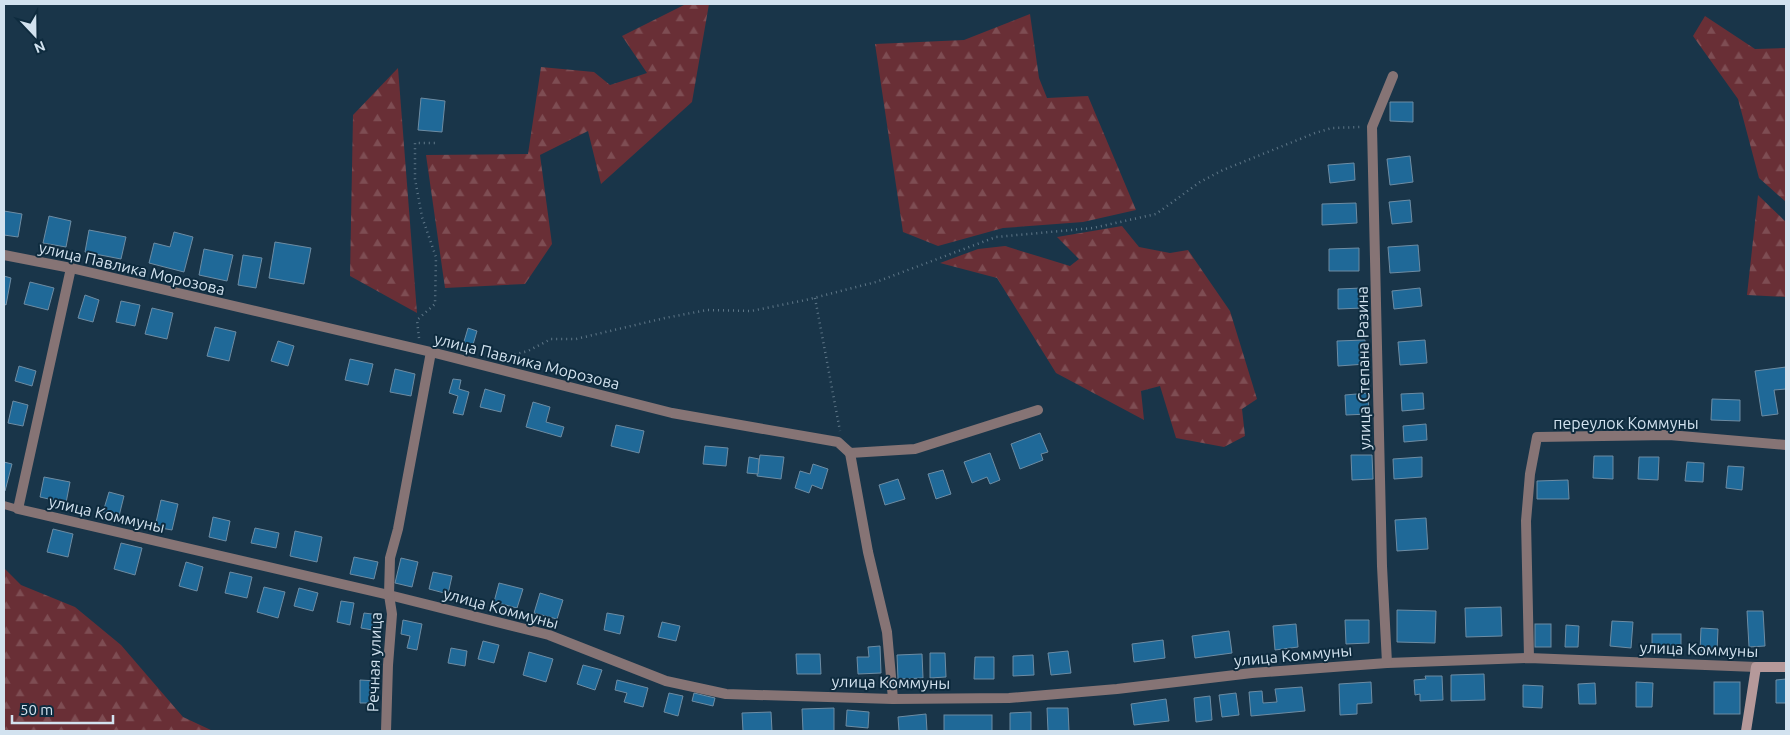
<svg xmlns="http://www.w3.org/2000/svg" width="1790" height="735" font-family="Ubuntu,sans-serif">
<defs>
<pattern id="forest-firs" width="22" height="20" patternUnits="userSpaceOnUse" patternTransform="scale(1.25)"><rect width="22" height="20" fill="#692f36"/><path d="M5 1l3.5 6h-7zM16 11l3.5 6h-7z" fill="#7e4d53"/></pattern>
</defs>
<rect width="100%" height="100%" fill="#193549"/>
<!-- forest -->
<g fill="url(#forest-firs)">
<polygon points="686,4 709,4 692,102 601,184 588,131 540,155 552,244 525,284 445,288 426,155 528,154 541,67 594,72 610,85 647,73 622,36"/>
<polygon points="1030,14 1039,78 1047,98 1088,96 1136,210 1083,222 1003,228 938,246 903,232 875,44 964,40"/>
<polygon points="1705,16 1755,49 1786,48 1786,202 1759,178 1738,99 1693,36"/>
<polygon points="398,68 417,313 350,276 353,115"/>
<polygon points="1758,195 1786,222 1786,297 1747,295"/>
<polygon points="1122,226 1139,247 1170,253 1188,250 1230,311 1257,399 1242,409 1245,436 1224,447 1176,438 1160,386 1141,391 1144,420 1056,373 997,278 940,263 978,249 1005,246 1070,266 1079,259 1057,237"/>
<polygon points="4,568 21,585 75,607 121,645 183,717 213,731 4,731"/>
</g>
<!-- building -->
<g fill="#1f6998" stroke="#6d8ca3">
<polygon points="421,98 445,101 442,132 418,130"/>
<polygon points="1390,102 1413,102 1413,122 1390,121"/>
<polygon points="1410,156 1413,182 1390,185 1387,159"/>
<polygon points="1354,163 1355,180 1330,183 1328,165"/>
<polygon points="1410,200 1412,222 1392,224 1389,202"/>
<polygon points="1356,203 1357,223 1322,225 1322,204"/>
<polygon points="4,211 22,214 18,237 4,235"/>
<polygon points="49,216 71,221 66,247 43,243"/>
<polygon points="89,230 126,237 121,259 85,252"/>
<polygon points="174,232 193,237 184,272 149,263 154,243 170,247"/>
<polygon points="275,242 311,248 304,284 269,278"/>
<polygon points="1418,245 1420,271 1390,273 1388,247"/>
<polygon points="1359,248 1359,271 1329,271 1329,249"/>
<polygon points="204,249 233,255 227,281 199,275"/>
<polygon points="243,255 262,258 256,288 238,285"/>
<polygon points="4,276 11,278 6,305 4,304"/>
<polygon points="30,282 54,288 48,310 24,304"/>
<polygon points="1362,288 1363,308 1338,309 1338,289"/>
<polygon points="1420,288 1422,306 1394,309 1392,291"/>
<polygon points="85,295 99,300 93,322 78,318"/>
<polygon points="121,301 140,305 135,326 116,322"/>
<polygon points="152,308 173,313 167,339 145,334"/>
<polygon points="215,327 236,332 229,361 207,356"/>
<polygon points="468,328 477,331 472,348 463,345"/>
<polygon points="1365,340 1366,364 1338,366 1337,341"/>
<polygon points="1425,340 1427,363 1400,365 1398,342"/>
<polygon points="278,341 294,346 288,366 271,361"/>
<polygon points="350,359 373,364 368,385 345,380"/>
<polygon points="19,366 36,371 32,386 15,381"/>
<polygon points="1786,367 1786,389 1774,390 1778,414 1762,416 1755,371"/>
<polygon points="395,369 415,374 411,396 390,392"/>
<polygon points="453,379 461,380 459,389 469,392 463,415 453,413 458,396 449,393"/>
<polygon points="485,389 505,395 501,412 480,407"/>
<polygon points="1368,393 1369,414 1346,415 1345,395"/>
<polygon points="1423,393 1424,409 1402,411 1401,394"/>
<polygon points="1712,399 1740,400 1740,421 1711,420"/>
<polygon points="13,401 28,405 23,426 8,423"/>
<polygon points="533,402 550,407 546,422 564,427 561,437 526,427"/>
<polygon points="1426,424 1427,440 1404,442 1403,426"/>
<polygon points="616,425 644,431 639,453 611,446"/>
<polygon points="1040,433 1048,452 1041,454 1043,460 1020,469 1011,444"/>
<polygon points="705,446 728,448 726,466 703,464"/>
<polygon points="990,453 1000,480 990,484 987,477 972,483 964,462"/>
<polygon points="760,455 784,457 781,479 757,476"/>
<polygon points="1351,455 1372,455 1373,479 1352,480"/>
<polygon points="1594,456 1613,456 1613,479 1593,478"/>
<polygon points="749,457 759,459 758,474 747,473"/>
<polygon points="1422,457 1422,477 1394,479 1393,459"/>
<polygon points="1639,457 1659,457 1658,480 1638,479"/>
<polygon points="4,462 12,464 5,491 4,490"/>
<polygon points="1687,462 1704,463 1703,482 1685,481"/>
<polygon points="813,464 828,469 822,489 812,485 809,493 795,488 800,471 810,474"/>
<polygon points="1728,466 1744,467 1742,490 1726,488"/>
<polygon points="943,470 951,494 936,499 928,474"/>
<polygon points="44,477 70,482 66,503 40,497"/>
<polygon points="898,479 905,499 885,505 879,485"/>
<polygon points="1568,480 1569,499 1537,499 1537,481"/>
<polygon points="109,492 124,496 119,516 103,512"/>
<polygon points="161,500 178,504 172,530 155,527"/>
<polygon points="213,517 230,521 226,541 209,537"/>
<polygon points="1426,518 1428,549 1397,551 1395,520"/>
<polygon points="255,528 279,533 276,548 251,543"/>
<polygon points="53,529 73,534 68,557 47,552"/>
<polygon points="295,531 322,537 317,562 290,556"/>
<polygon points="121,543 142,548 135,575 114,569"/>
<polygon points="354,557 378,562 374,579 350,574"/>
<polygon points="401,558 418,562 412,587 395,583"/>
<polygon points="186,562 203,567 197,591 179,586"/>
<polygon points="230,572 252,577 247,598 225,593"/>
<polygon points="433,572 452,576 448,594 429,589"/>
<polygon points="499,583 523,589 517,608 494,602"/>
<polygon points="264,587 285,592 278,618 257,612"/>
<polygon points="299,588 318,593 313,611 294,606"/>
<polygon points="540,593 563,600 557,619 534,613"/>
<polygon points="341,601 354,603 350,625 337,622"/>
<polygon points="1501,607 1502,636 1466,637 1465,608"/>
<polygon points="1397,610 1436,611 1435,643 1397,642"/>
<polygon points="1747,611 1763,611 1765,646 1749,647"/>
<polygon points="364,613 380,615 378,631 361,628"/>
<polygon points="607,613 624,616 620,634 604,630"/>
<polygon points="403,620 422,624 417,650 407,648 410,636 401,634"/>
<polygon points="1345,620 1369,620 1369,643 1346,644"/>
<polygon points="1612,621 1633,622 1631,648 1610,646"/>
<polygon points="662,622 680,626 676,641 658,637"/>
<polygon points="1296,624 1298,647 1275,650 1273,626"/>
<rect x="1535" y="624" width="16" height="23"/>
<polygon points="1566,625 1579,626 1578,647 1565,647"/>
<polygon points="1701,628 1718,629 1717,652 1700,651"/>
<polygon points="1229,631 1232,653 1195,658 1192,636"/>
<rect x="1652" y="634" width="29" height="17"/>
<polygon points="1163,640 1165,658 1134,662 1132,644"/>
<polygon points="483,641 499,645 494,663 478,659"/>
<polygon points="880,646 881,673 858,674 857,657 869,657 868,647"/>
<polygon points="451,648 467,651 465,666 448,663"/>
<polygon points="1068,651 1071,673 1051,675 1048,653"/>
<polygon points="529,652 553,659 546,682 523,675"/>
<polygon points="930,653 945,653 946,677 930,678"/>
<polygon points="796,654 820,654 821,674 797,674"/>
<polygon points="922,654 923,678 898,679 897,655"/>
<polygon points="1033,655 1034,675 1013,676 1013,656"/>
<polygon points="975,657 994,657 994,679 974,679"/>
<polygon points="583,665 602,670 595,690 577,684"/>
<polygon points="1484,674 1485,700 1451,701 1451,675"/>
<polygon points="1425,676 1442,676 1443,700 1420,701 1420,694 1415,695 1414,680 1426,679"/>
<polygon points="1786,679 1786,703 1776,703 1776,680"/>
<polygon points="360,680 377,681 376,703 360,703"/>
<polygon points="617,680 648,688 643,707 624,702 627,693 615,690"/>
<polygon points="1371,682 1372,703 1357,704 1357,714 1340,715 1339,684"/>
<polygon points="1636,682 1653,683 1652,707 1636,707"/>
<rect x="1714" y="682" width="26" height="32"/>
<polygon points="1595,683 1596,704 1579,704 1578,684"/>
<polygon points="1523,685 1543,686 1542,708 1523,707"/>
<polygon points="1302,687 1305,711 1251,716 1249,692 1262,691 1263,703 1277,702 1275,689"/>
<polygon points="669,693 683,696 678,716 664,712"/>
<polygon points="694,693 715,698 713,706 692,701"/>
<polygon points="1236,693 1239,715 1222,717 1219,695"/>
<polygon points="1210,696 1212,720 1196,722 1194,698"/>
<polygon points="1166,699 1169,721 1134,725 1131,704"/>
<polygon points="834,708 834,731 803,731 802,709"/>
<polygon points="1047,708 1068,708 1069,731 1048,731"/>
<polygon points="847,710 869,712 868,728 846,726"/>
<polygon points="771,712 772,731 743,731 742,713"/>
<polygon points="1031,712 1031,731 1010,731 1010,713"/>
<polygon points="926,714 927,731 899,731 898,717"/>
<rect x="944" y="715" width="48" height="16"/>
</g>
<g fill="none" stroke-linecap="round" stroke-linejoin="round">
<!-- path -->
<g stroke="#5f7788" stroke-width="2.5" stroke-dasharray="1 4" stroke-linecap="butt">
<polyline points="815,298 840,431"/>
<polyline points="419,338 417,320 435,304 436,257 422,217 415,179 415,143 437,143"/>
<polyline points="500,358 528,351 551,339 576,339 665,318 707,310 751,311 806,300 876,282 996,237 1093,228 1156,214 1200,182 1223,170 1315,133 1332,128 1360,127"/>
</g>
<!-- lane -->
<polyline stroke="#867475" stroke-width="8" points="4,505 18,509"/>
<!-- street -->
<g stroke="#867475" stroke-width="10">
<polyline points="4,255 71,268 431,352 672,413 838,442 850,453 915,449 1038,410"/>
<polyline points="71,268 18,509 389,595 549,635 666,681 726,694 893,699 1009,698 1117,689 1252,673 1387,663 1529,658 1756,667"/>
<polyline points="850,453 868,552 887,632 893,699"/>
<polyline points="1529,658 1526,521 1530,474 1537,437 1669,435 1786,445"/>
<polyline points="1387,663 1382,566 1372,127 1393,76"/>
<polyline points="386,731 388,665 392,614 389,595 390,558 398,529 431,352"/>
</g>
<!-- secondary -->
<polyline stroke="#b5999a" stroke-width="10" points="1746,731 1756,667 1786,667"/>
</g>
<g text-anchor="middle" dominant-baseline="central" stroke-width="4" stroke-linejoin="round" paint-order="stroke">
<!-- street labels -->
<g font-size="16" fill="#d2e2ef" stroke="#0e2b3e">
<text transform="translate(132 268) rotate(13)">улица Павлика Морозова</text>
<text transform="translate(527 361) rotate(14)">улица Павлика Морозова</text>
<text transform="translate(1363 368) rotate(-91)">улица Степана Разина</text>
<text x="1626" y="423">переулок Коммуны</text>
<text transform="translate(107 514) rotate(13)">улица Коммуны</text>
<text transform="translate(501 608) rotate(15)">улица Коммуны</text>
<text transform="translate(1699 649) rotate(2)">улица Коммуны</text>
<text transform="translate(1293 655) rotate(-5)">улица Коммуны</text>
<text transform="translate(374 662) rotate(-88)">Речная улица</text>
<text transform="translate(891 682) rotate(1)">улица Коммуны</text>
</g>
</g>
<!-- border -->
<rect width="1790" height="735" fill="none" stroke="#d2e2ef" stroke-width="10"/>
<!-- north arrow -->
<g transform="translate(35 35) rotate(158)" stroke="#0e2b3e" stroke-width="4" paint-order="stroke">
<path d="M0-4L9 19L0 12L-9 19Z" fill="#d2e2ef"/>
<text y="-8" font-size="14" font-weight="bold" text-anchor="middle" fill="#d2e2ef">N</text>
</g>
<!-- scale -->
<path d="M12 715v8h101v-8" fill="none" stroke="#d2e2ef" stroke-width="2.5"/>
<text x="20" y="715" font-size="15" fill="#d2e2ef" stroke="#0e2b3e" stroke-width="4" paint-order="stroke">50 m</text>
</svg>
